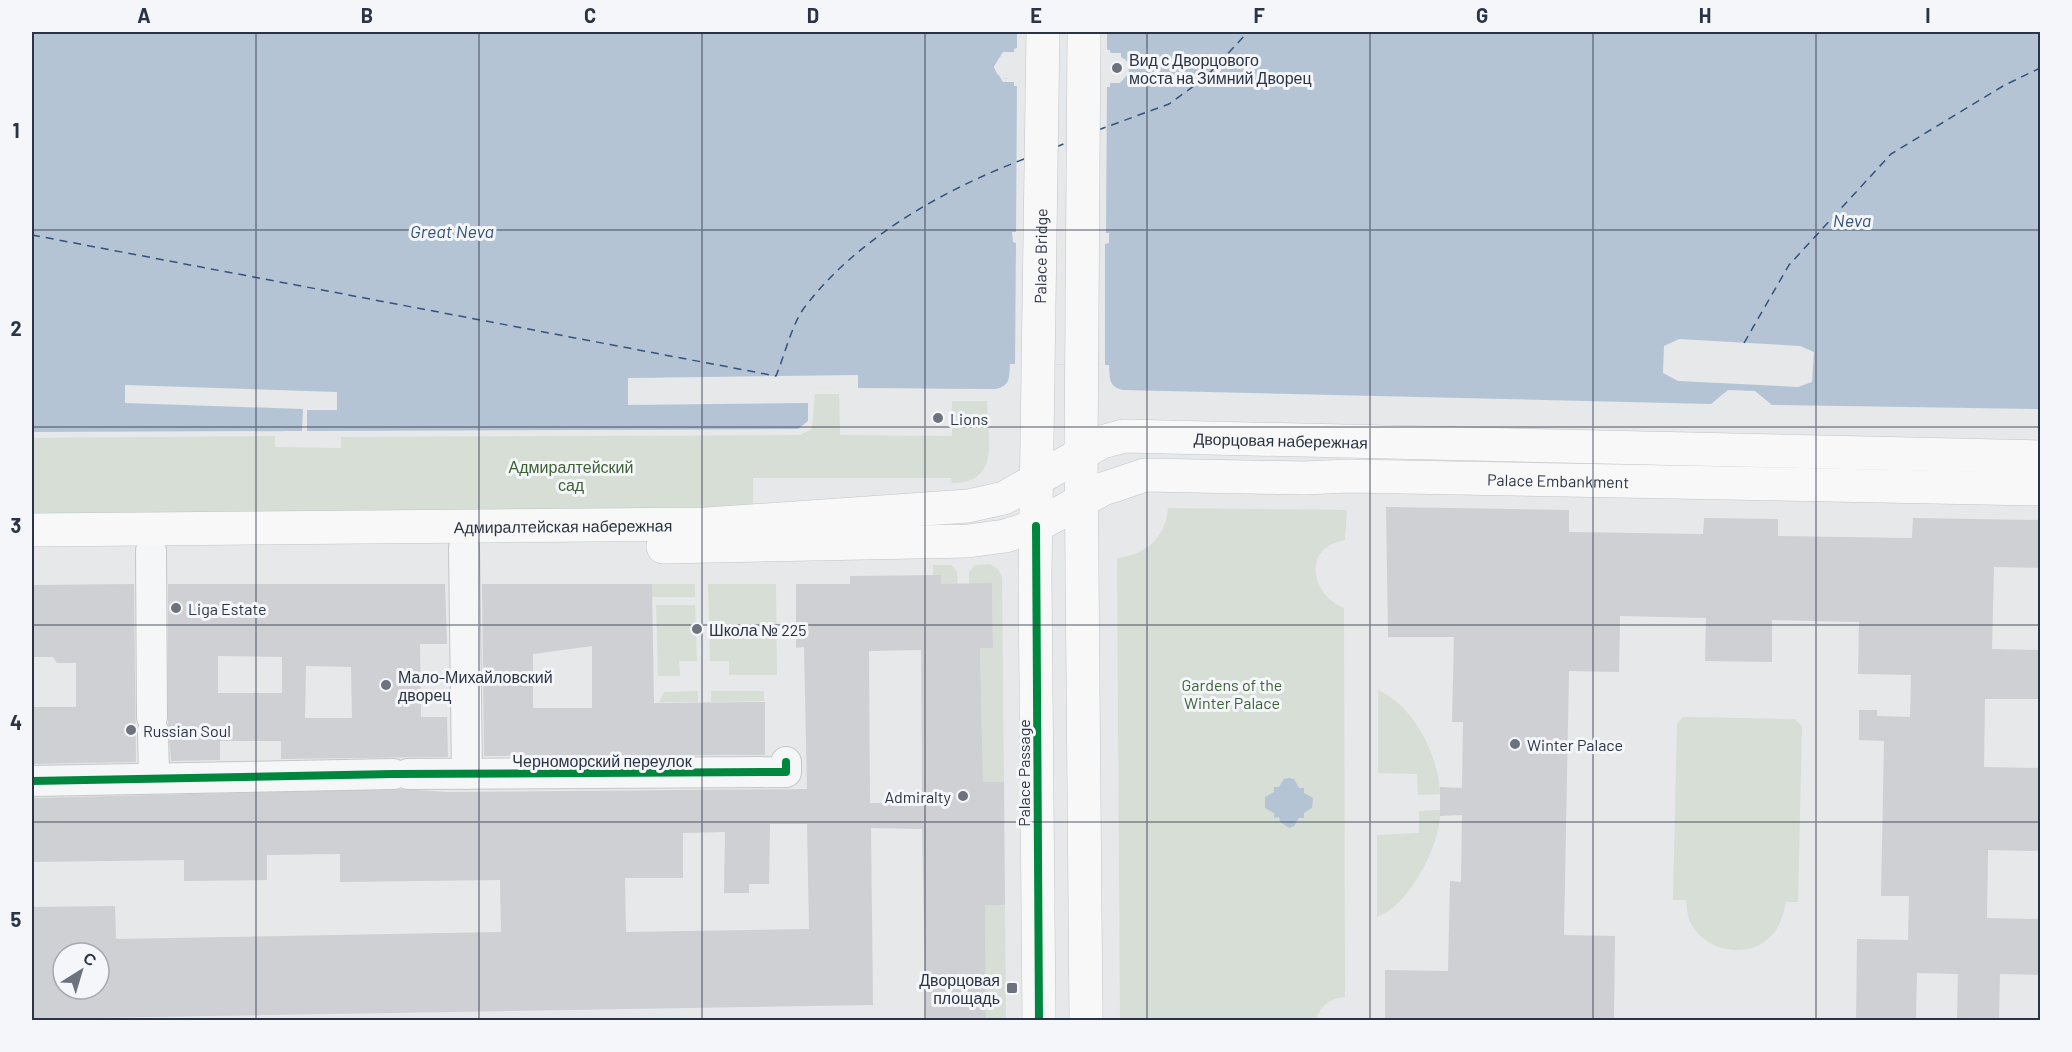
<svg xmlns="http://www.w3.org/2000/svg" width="2072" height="1052" font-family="Barlow,sans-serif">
<rect width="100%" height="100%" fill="#e6e8ea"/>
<!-- green -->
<g fill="#d6ded6">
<path d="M 815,394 L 839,394 L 840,435 L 952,436 L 952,401 L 987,401 C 987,437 1002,483 952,483 L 951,478 L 753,478 L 753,507 L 32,515 L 32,438 L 275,436 L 275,447 L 341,448 L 341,437 L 800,435 L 812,429 Z"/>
<path d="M 1168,508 L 1347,510 L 1345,540 C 1302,547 1310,594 1344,608 L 1345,997 C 1330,998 1320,1006 1316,1020 L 1120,1020 L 1117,558 C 1145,555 1166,538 1168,508 Z"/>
<polygon points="990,564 998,569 1002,578 1004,782 983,782 980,648 993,648 992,584 969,584 969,572 975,565"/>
<polygon points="933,565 952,565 957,572 958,584 941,584 933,576"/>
<rect x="652" y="584" width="43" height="13"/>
<polygon points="708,584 776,584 777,675 729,675 729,661 710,661"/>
<polygon points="656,605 695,605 697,661 679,661 680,676 658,676"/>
<path d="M 1378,690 C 1414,706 1439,756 1440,794 L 1418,795 L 1417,774 L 1378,773 Z"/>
<polygon points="698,691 698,702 659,702 664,692"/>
<polygon points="711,691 764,691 764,701 711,702"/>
<path d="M 1683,717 L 1795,719 L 1802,726 L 1798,902 L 1786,902 C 1783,915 1781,926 1771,936 C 1748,961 1701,951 1689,919 C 1687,913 1687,906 1686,900 L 1673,900 L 1677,724 Z"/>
<path d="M 1440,810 C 1442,843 1409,906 1377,917 L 1377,835 L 1419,833 L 1419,811 Z"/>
<polygon points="985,905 1005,905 1006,1020 986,1020"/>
</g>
<!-- water -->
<g fill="#b4c4d5" fill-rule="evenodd">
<path d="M 32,32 L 2040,32 L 2040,409 L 1772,405 L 1755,391 L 1728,390 L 1711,404 L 1123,390 C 1108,387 1110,377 1109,365 L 1010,364 C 1009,376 1011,386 996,389 L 808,388 L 808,421 L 798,429 L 32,432 ZM 1014,49 L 1110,50 L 1110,53 L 1125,59 L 1129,71 L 1121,80 L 1110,83 L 1110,87 L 1014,86 L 1014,82 L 997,74 L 994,67 L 999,58 L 1014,52 ZM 1013,232 L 1106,233 L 1108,243 L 1016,242 Z"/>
<polygon points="1289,778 1294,779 1299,788 1304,788 1304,793 1313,798 1312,808 1304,813 1304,818 1299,818 1294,826 1289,828 1280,822 1279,817 1274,818 1274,813 1265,808 1265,797 1274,792 1274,787 1279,787 1284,779"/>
</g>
<!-- pier -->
<g fill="#e6e8ea" fill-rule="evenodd">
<path d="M 1017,32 L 1107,32 L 1107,49 L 1111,53 L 1121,53 L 1121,57 L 1129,63 L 1128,74 L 1120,83 L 1110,83 L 1110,87 L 1107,87 L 1106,233 L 1109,233 L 1109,243 L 1105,244 L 1105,365 L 1015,364 L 1016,243 L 1013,242 L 1012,232 L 1016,232 L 1017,86 L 1014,86 L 1014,82 L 1003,82 L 994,67 L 1003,52 L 1014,52 L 1014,49 L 1017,48 ZM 1017,52 L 1107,53 L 1123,61 L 1126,70 L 1118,80 L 1108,81 L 1107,84 L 1017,83 L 1015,79 L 1006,79 L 997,67 L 1006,55 L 1015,55 ZM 1016,236 L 1105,236 L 1106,240 L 1016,239 Z"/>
<polygon points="1679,339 1800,346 1814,352 1812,382 1798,387 1678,381 1663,373 1664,346"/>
<polygon points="858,375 858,388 941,389 941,392 808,388 808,403 628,405 628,378"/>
<polygon points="125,385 337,392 337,410 307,410 307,431 330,431 330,434 282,434 283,431 302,431 303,409 125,403"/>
</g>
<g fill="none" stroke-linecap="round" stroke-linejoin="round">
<!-- ferry -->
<g stroke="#34527a" stroke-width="1.5" stroke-dasharray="8 6" stroke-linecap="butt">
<polyline points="1098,130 1169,104 1205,78 1248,32"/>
<polyline points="1056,147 1066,143"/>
<path d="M 32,235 L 776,376 C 784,357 792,324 804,308 C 857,238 943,190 1024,159"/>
<polyline points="1744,343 1789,265 1891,154 2003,86 2040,68"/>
</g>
</g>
<!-- building -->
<g fill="#ced0d3" fill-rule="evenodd">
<polygon points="1386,507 1569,510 1569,532 1703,534 1704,518 1778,519 1778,536 1912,538 1913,518 2040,520 2040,568 1994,567 1992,649 2040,650 2040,699 1985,699 1984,767 2040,768 2040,851 1988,850 1987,918 2040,919 2040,975 2000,974 1999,1020 1957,1020 1958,974 1917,973 1916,1020 1856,1020 1857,939 1908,940 1909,896 1881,896 1884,741 1859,740 1859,710 1877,710 1877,716 1910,717 1911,675 1858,674 1859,622 1772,620 1772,662 1705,661 1706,618 1620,616 1619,672 1569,671 1564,935 1615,936 1614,1020 1385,1020 1385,970 1448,971 1450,881 1461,882 1462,815 1440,816 1440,787 1462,788 1463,722 1452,722 1454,637 1388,637"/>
<path d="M 941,575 L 941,584 L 992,583 L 993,648 L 980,648 L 983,782 L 1004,782 L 1005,905 L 985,905 L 986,1020 L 926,1020 L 922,829 L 871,828 L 873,1005 L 32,1019 L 32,907 L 115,906 L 116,939 L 501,932 L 500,880 L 340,882 L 340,854 L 267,855 L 267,880 L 184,881 L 184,860 L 32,862 L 32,798 L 400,789 L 448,792 L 807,789 L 804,647 L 796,648 L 796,584 L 850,584 L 850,576 ZM 921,650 L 922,804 L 870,803 L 869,651 ZM 770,824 L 807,824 L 809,929 L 626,932 L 625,878 L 683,878 L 683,833 L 725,832 L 724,893 L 749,893 L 749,884 L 769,884 ZM 63,953 L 99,953 L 99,989 L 63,989 Z"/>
<polygon points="134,584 136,762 32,764 32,707 76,707 76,663 57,663 53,657 32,657 32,585"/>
<path d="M 168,584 L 445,584 L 447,644 L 420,644 L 421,717 L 447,717 L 448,757 L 281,759 L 281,741 L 220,741 L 220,760 L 171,761 L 168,722 ZM 218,656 L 282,657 L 282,693 L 218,693 ZM 306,666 L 351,667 L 352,718 L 305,718 Z"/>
<path d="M 482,584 L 652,584 L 654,703 L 765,702 L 765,755 L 484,756 ZM 592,646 L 592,708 L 533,708 L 533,654 Z"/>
</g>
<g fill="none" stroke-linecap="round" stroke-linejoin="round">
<!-- minor casing -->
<g stroke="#c4c6c8" stroke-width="32">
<g id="minor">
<polyline points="464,548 467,774"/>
<polyline points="151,551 152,717"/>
<polyline points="153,731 154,778"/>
<polyline points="408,774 786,772 786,762"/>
<polyline points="32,781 393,774"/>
</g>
</g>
<!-- major casing -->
<g stroke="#c2c5c8" stroke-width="34">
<g id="major">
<polyline points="1084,32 1081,454 1086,1020"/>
<path id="s1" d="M 32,530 L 707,524 L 968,506 L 1004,498 L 1102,442 L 1124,436 L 2040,457"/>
<path id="s2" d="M 663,547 L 968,541 L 1005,536 L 1036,526 L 1103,489 L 1145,475 L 1304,478 L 1349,476 L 2040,489"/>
<path id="s3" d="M 1039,1020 L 1035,576 L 1043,32"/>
</g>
</g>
<!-- minor -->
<use href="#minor" stroke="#f5f6f7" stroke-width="30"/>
<!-- major -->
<use href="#major" stroke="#f8f8f8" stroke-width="33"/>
<!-- cycleway casing -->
<g stroke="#f4f6f9" stroke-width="11">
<g id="cycleway">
<polyline points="1036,526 1039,1020"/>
<polyline points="32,781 393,774 786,772 786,762"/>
</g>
</g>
<!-- cycleway -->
<use href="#cycleway" stroke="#00873e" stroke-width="8"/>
</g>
<!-- grid -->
<path fill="none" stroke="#2b3445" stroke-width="1.5" stroke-opacity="0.55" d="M 256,32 L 256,1020M 479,32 L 479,1020M 702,32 L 702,1020M 925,32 L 925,1020M 1147,32 L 1147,1020M 1370,32 L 1370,1020M 1593,32 L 1593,1020M 1816,32 L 1816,1020M 32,230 L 2040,230M 32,427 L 2040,427M 32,625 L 2040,625M 32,822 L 2040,822"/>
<!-- markers -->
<g fill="#6c737f" stroke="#f4f6f9" stroke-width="2">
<circle cx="1117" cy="68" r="6"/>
<circle cx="938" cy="418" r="6"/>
<circle cx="176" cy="608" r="6"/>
<circle cx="697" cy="629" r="6"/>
<circle cx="386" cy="685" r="6"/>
<circle cx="131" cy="730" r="6"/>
<circle cx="1515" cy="744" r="6"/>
<circle cx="963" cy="796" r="6"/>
<rect x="1006" y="982" width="12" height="12" rx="3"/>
</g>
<g text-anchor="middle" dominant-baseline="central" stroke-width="6" stroke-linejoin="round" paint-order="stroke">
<!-- poi labels -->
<g font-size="16" fill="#2b3445" stroke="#f4f6f9" text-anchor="start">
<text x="1129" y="59">Вид с Дворцового<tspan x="1129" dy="18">моста на Зимний Дворец</tspan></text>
<text x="950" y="418">Lions</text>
<text x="188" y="608">Liga Estate</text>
<text x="709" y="629">Школа № 225</text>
<text x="398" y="676">Мало-Михайловский<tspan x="398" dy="18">дворец</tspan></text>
<text x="143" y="730">Russian Soul</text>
<text x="1527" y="744">Winter Palace</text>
<text x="951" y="796" text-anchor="end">Admiralty</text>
<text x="1000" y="979" text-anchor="end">Дворцовая<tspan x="1000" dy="18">площадь</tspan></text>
</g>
<!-- street labels -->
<g font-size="16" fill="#2b3445" stroke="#f4f6f9">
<text stroke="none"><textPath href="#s3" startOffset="764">Palace Bridge</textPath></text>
<text stroke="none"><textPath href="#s1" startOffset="1266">Дворцовая набережная</textPath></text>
<text stroke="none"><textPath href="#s2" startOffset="909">Palace Embankment</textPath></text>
<text stroke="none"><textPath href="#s1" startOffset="531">Адмиралтейская набережная</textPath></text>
<text x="602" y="760">Черноморский переулок</text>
<text transform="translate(1023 773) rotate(-90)">Palace Passage</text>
</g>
<!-- park labels -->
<g font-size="16" fill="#3f6138" stroke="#f4f6f9">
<text x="571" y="466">Адмиралтейский<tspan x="571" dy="18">сад</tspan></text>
<text x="1232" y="684">Gardens of the<tspan x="1232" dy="18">Winter Palace</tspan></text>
</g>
<!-- water labels -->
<g font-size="18" font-style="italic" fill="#34527a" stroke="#f4f6f9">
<text x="1852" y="220">Neva</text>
<text x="452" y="231">Great Neva</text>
</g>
</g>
<!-- border -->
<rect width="2072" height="1052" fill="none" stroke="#f4f6f9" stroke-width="66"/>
<!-- north arrow -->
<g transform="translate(81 971) rotate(37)"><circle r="28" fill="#f4f6f9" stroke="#a4a8b1" stroke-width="1.5"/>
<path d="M0-4.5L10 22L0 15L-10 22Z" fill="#6c737f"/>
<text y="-9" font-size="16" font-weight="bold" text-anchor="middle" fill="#2b3445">С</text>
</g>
<rect x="33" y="33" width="2006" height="986" fill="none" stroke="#2b3445" stroke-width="2"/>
<g font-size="20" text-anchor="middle" font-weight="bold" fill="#2b3445">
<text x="144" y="23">A</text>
<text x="367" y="23">B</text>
<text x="590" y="23">C</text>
<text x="813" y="23">D</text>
<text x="1036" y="23">E</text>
<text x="1259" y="23">F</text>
<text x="1482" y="23">G</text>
<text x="1705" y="23">H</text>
<text x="1928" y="23">I</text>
<text x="16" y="138">1</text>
<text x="16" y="336">2</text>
<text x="16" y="533">3</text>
<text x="16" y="730">4</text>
<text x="16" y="927">5</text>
</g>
</svg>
